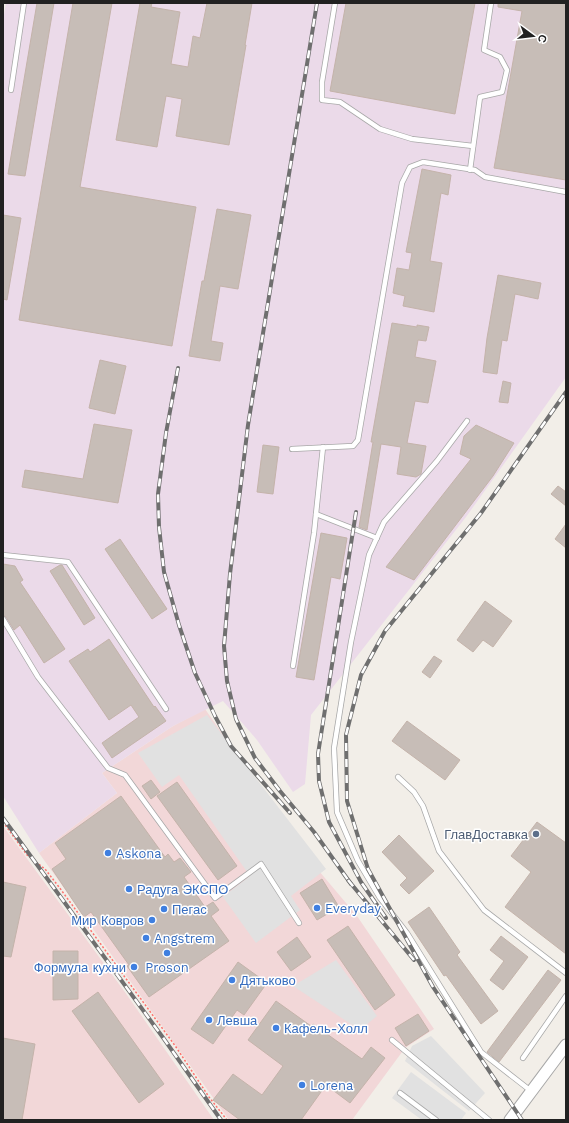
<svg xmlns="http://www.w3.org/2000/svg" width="569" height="1123" font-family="'Work Sans',sans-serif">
<rect width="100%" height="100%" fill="#f2eee8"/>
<!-- commercial -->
<g fill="#f2d7d8">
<polygon points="205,709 319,871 357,916 434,1029 405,1048 352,1120 229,1120 39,853 117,793 102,773 173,726"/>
<polygon points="3,826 127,995 214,1120 3,1120"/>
</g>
<!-- industrial -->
<polygon fill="#ebdae9" points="6,3 566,3 566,377 466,517 311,715 305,784 293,792 257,740 223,701 173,726 102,773 117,793 39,853 3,796 3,20"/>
<!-- parking -->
<g fill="#e1e1e1">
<polygon points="207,715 326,869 291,896 300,910 256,943 223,897 250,876 179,775 162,787 138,753"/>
<polygon points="336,960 377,1016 360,1030 293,986"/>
<polygon points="431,1036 485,1093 469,1111 405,1061 412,1046"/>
<polygon points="411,1072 466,1113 461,1120 422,1120 392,1098"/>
</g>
<!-- building -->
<g fill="#c7bdb7" stroke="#c4b3aa">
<polygon points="37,3 54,3 25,176 8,174"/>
<polygon points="73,3 112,3 80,187 196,207 172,346 19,320"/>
<polygon points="140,3 152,3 151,7 180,12 171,64 188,67 193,36 200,38 207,3 252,3 245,45 246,45 229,145 176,136 182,99 166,96 157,147 116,140"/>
<polygon points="346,3 475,3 455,114 330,91"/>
<polygon points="498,3 566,3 566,180 494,168 522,11 498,7"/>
<polygon points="422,169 451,175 448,195 441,193 430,261 442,263 434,312 403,306 405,296 393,293 397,268 409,270 412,253 406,252"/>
<polygon points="217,209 251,215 238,289 220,286 211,341 223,343 220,361 189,356 202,281 204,281"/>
<polygon points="3,215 21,218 7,300 3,299"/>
<polygon points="498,275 541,283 538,299 515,294 507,341 502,340 497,374 483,372 487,338"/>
<polygon points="392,323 417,327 417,325 429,327 426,341 418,340 415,357 436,361 428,403 415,401 407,443 426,446 421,474 416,477 397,474 401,447 381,444 367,530 359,527 373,442 371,442"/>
<polygon points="100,360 126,366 115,414 89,408"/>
<polygon points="503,381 511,383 508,403 499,402"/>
<polygon points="94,424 132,430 118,503 22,487 25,470 83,479"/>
<polygon points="476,425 514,443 493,476 414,580 386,567 471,459 460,454 464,436"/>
<polygon points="263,445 279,447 273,494 257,492"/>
<polygon points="558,486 566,492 566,506 551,494"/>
<polygon points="566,524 566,548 555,539"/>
<polygon points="321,533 347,538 340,579 331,577 314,680 296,677"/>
<polygon points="120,539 167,609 152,619 105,549"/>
<polygon points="3,564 15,566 23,580 20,582 65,649 44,663 20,625 14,630 6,617 3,615"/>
<polygon points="60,565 62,565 95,618 84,625 50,571"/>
<polygon points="485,601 512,621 493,647 483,640 473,652 457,640"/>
<polygon points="109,639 154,707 155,706 166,721 112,758 102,743 139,717 131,705 109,720 69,661 88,649 90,652"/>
<polygon points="434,656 442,661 430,678 422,672"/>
<polygon points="407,721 460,760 445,780 392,741"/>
<polygon points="151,780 160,792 151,799 142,786"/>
<polygon points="177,782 237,866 218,880 157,796"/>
<polygon points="121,796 165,857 168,854 174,862 180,858 191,872 184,877 205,907 213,902 219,910 211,916 229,941 149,997 127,966 129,965 91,912 84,917 52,869 66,859 55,843"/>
<polygon points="537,822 566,843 566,954 505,907 531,872 511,856"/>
<polygon points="399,835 434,871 409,894 400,885 407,878 382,852"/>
<polygon points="322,879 339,907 317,920 300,893"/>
<polygon points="3,882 26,887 11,957 3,956"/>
<polygon points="429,907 460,952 457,955 498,1011 481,1024 446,975 444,976 408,922"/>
<polygon points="348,926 395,995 375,1010 327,940"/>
<polygon points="501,936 528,957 503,990 490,980 504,961 490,950"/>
<polygon points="297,937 311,957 291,971 277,952"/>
<polygon points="53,951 78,951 78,999 53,1000"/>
<polygon points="238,962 267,983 244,1015 237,1010 213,1044 191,1029"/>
<polygon points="548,970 561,980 499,1062 487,1052"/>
<polygon points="98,992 164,1084 139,1103 72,1011"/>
<polygon points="276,1001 311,1026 313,1024 362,1059 371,1047 385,1058 350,1103 326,1085 301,1120 240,1120 213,1100 233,1074 262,1095 283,1066 248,1040"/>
<polygon points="418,1014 429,1031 406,1046 395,1028"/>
<polygon points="3,1038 35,1044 22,1120 3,1120"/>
</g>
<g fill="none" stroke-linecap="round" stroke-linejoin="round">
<!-- service casing -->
<g stroke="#a8a8a8" stroke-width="6">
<g id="service">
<polyline points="335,3 322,82 322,100 340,102 380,129 412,139 473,146"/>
<polyline points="11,90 24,3"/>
<polyline points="470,170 480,97 502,92 507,70 500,57 484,50 491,3"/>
<polyline points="467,421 437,461 384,522 369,555 351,642 334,748 337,812 358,861 380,898 407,933 481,1052 531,1091"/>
<polyline points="292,449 353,446 358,440 402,183 410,167 423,162 475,170 485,177 566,192"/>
<polyline points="316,514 377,538"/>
<polyline points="3,555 68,562 166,709"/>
<polyline points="3,619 38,677 108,768 125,775 215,898 261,864 299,923"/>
<polyline points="293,666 314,533 323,447"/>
<polyline points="398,777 414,792 423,806 439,851 484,910 566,973"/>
<polyline points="392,1040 489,1120"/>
<polyline points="523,1058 566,996"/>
<polyline points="400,1093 436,1120"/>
</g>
</g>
<!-- tertiary casing -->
<g stroke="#a8a8a8" stroke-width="13">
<polyline id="tertiary" points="510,1120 566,1045"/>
</g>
<!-- path -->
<polyline stroke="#fe716d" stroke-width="1.5" stroke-dasharray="2 2" stroke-linecap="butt" points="3,822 27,855 45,869 59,887 176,1047 209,1097 227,1120"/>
<!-- service -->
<use href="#service" stroke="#fff" stroke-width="4.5"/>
<!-- tertiary -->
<use href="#tertiary" stroke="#fff" stroke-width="11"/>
<!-- rail casing -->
<g stroke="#6f6f6f" stroke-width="4">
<g id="rail">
<polyline points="317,3 248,425 230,574 224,646 227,681 236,719 255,758 280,791 314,832 351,884"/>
<polyline points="178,368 166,433 158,494 159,527 164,572 179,625 195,673 215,716 231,746 290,813"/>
<polyline points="356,512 318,754 319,781 329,822 361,882 386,918"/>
<polyline points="3,818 164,1039 221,1120"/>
<polyline points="348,880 414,960"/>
<polyline points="522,1120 433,987 368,869 347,801 346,735 361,675 385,631 481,513 566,392"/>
</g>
</g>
<!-- rail -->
<use href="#rail" stroke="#fff" stroke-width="2.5" stroke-dasharray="8" stroke-linecap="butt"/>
</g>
<!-- markers -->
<circle fill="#5c6f8a" stroke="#fff" stroke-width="1.5" cx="536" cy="834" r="4"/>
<g fill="#3f7fe0" stroke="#fff" stroke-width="1.5">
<circle cx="108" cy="853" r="4"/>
<circle cx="129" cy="889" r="4"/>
<circle cx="317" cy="908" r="4"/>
<circle cx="164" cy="909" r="4"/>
<circle cx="152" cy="920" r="4"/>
<circle cx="146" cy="938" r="4"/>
<circle cx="167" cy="953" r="4"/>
<circle cx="134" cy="967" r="4"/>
<circle cx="232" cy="980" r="4"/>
<circle cx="209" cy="1020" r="4"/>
<circle cx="276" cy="1028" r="4"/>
<circle cx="302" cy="1085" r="4"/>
</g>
<g text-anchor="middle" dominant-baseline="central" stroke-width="3" stroke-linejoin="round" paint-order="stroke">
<!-- service labels -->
<g font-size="13" fill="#4e5e75" stroke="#fff" text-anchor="end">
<text x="528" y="834">ГлавДоставка</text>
</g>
<!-- shop labels -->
<g font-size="13" fill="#366cbe" stroke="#fff" text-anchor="start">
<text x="116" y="853">Askona</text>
<text x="137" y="889">Радуга ЭКСПО</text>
<text x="325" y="908">Everyday</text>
<text x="172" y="909">Пегас</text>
<text x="144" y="920" text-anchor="end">Мир Ковров</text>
<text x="154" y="938">Angstrem</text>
<text x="126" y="967" text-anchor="end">Формула кухни</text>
<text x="167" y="967" text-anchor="middle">Proson</text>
<text x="240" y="980">Дятьково</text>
<text x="217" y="1020">Левша</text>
<text x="284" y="1028">Кафель-Холл</text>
<text x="310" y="1085">Lorena</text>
</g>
</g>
<!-- border -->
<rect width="569" height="1123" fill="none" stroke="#212121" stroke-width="8"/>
<!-- north arrow -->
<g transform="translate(533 36) rotate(105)" stroke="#ffffff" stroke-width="3" paint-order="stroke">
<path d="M0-3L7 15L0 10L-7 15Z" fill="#212121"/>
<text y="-6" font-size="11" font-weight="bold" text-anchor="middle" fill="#212121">С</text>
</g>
</svg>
